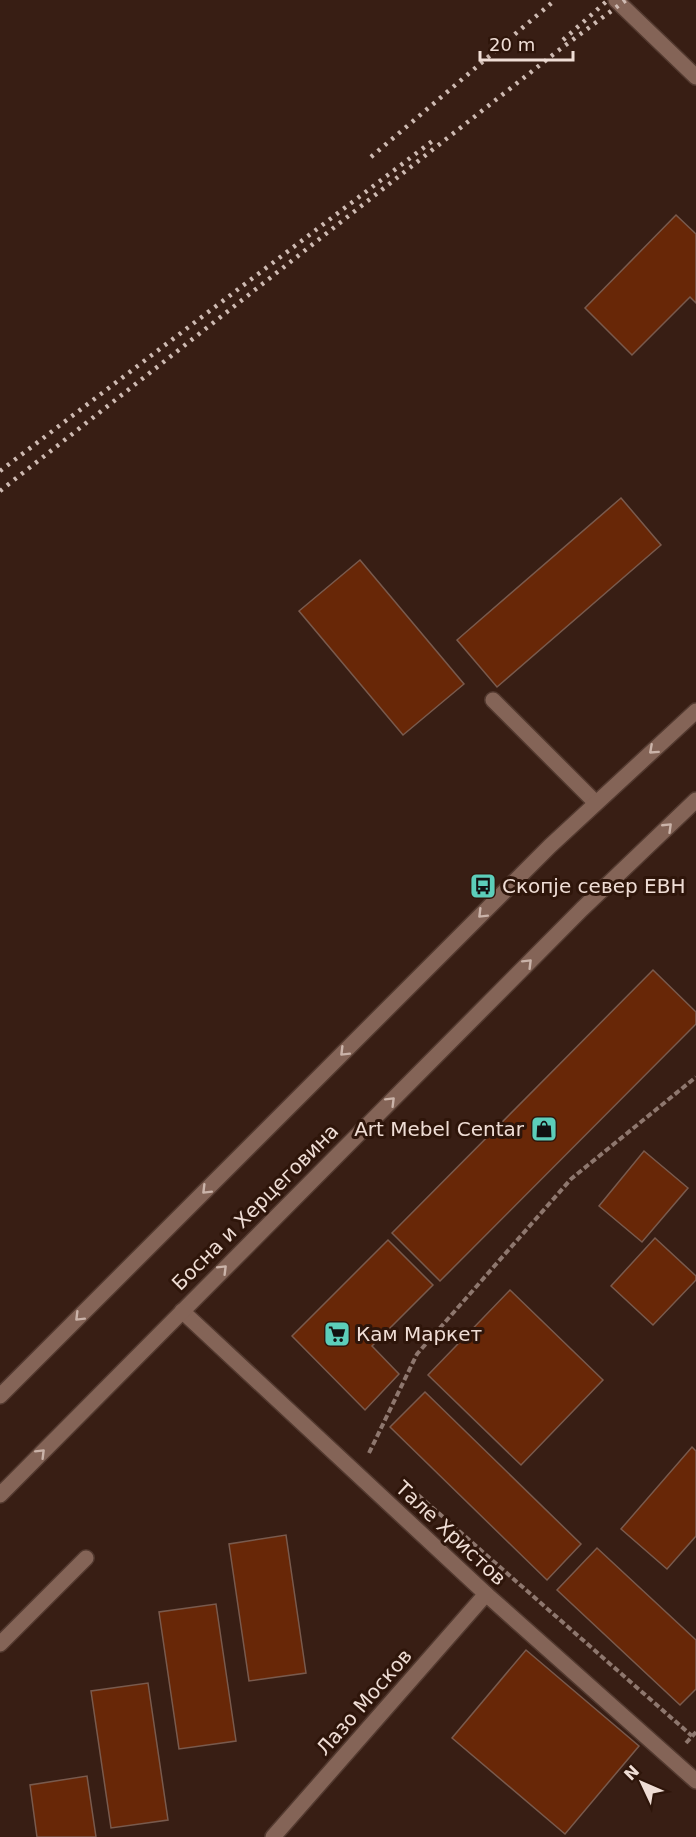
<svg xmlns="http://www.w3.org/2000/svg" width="696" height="1837" viewBox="0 0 696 1837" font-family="'DejaVu Sans',sans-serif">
	<rect width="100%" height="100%" fill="#381e14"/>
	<g fill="#682707" stroke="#795a4d" stroke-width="1.5">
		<polygon points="676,215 696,234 696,303 690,297 632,355 585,308"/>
		<polygon points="621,498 661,545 497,687 457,640"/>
		<polygon points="360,560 464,684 403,735 299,611"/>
		<polygon points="653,970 696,1012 696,1024 440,1281 392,1233"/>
		<polygon points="644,1151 688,1188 642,1242 599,1206"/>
		<polygon points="655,1238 696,1276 696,1280 653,1325 611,1286"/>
		<polygon points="388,1240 433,1285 372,1346 399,1374 365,1410 292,1336"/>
		<polygon points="510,1290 603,1380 521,1465 428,1375"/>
		<polygon points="425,1392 581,1544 547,1580 390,1427"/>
		<polygon points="692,1447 696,1451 696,1536 667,1569 621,1529"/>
		<polygon points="286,1535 306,1673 249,1681 229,1544"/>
		<polygon points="597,1548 696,1640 696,1689 680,1705 557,1590"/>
		<polygon points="216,1604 236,1741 179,1749 159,1612"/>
		<polygon points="526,1650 639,1746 565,1834 452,1738"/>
		<polygon points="148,1683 168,1820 111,1828 91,1691"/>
		<polygon points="87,1776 96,1837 37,1837 30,1785"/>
	</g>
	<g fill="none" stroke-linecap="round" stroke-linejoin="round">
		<defs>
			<g id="minor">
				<polyline points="616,0 696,77"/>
				<polyline points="493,700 595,802"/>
				<polyline points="182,1311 486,1594 696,1781"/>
				<polyline points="0,1396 550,846 696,711"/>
				<polyline points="0,1495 582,909 696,800"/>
				<polyline points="0,1644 86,1558"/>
				<polyline points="273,1837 486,1594"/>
			</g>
		</defs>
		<use href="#minor" stroke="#52392f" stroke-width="18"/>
		<g stroke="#8e776e" stroke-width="4" stroke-dasharray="6 3" stroke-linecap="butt">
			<polyline points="369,1453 417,1354 571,1179 696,1077"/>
			<polyline points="418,1495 692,1736"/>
			<polyline points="686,1743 696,1732"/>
		</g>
		<use href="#minor" stroke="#846457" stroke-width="15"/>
		<g stroke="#cebab2" stroke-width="4.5" stroke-dasharray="3 6" stroke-linecap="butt">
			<polyline points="563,40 608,0"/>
			<polyline points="371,157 555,0"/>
			<polyline points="0,471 435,139"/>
			<polyline points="0,491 559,50 626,0"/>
		</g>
	</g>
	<defs><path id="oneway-chevron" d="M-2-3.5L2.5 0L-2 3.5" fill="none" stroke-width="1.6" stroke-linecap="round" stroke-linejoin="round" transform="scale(1.5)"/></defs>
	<g stroke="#cab3a9">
		<use href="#oneway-chevron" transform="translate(653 750) rotate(138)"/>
		<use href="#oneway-chevron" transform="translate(668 827) rotate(-44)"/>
		<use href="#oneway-chevron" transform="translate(482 914) rotate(135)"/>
		<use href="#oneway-chevron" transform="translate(528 963) rotate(-45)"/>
		<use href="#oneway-chevron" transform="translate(344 1052) rotate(135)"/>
		<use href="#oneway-chevron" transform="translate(391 1101) rotate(-45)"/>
		<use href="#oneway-chevron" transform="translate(206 1190) rotate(135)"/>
		<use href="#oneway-chevron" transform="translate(223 1269) rotate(-45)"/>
		<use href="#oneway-chevron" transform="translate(79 1317) rotate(135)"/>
		<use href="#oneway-chevron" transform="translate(41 1453) rotate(-45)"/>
	</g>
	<defs>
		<symbol id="bus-square" viewBox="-11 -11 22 22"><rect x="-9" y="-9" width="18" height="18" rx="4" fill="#5cceba" stroke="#2e150a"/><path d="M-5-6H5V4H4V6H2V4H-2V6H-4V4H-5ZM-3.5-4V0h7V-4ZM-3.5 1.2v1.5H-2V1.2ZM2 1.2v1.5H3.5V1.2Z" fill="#111"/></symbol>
		<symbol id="shop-square" viewBox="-11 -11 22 22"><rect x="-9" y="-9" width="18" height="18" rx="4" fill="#5cceba" stroke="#2e150a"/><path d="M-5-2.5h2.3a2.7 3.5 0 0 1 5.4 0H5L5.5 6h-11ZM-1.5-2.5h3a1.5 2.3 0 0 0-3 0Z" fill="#111"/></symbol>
		<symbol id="supermarket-square" viewBox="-11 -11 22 22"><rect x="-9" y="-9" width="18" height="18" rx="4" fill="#5cceba" stroke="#2e150a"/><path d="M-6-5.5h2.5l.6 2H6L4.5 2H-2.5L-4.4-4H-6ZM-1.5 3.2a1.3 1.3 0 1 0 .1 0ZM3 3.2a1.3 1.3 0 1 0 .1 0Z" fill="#111"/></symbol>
	</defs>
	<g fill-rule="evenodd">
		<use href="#bus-square" x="468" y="871" width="30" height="30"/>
		<use href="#shop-square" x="529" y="1114" width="30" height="30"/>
		<use href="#supermarket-square" x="322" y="1319" width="30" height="30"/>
	</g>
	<g text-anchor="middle" stroke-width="6" stroke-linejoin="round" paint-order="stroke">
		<g font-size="20" fill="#efddd5" stroke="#2e150a" text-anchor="start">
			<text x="502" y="893">Скопје север ЕВН</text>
			<text x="524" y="1136" text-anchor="end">Art Mebel Centar</text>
			<text x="356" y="1341">Кам Маркет</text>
		</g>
		<g font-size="20" fill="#efddd5" stroke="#2e150a">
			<text transform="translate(255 1207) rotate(-45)" y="7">Босна и Херцеговина</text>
			<text transform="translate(451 1533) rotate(43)" y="7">Тале Христов</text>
			<text transform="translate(364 1702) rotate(-49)" y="7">Лазо Москов</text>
		</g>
	</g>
	<g transform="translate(642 1783) rotate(314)" stroke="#2e150a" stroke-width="4.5" paint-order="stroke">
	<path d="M0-4.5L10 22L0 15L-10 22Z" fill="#efddd5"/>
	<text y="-9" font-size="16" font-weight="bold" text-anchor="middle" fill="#efddd5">N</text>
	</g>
	<path d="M480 51v9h93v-9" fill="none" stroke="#efddd5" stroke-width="3"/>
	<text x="489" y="51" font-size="18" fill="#efddd5" stroke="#2e150a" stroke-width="4.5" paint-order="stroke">20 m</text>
</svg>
